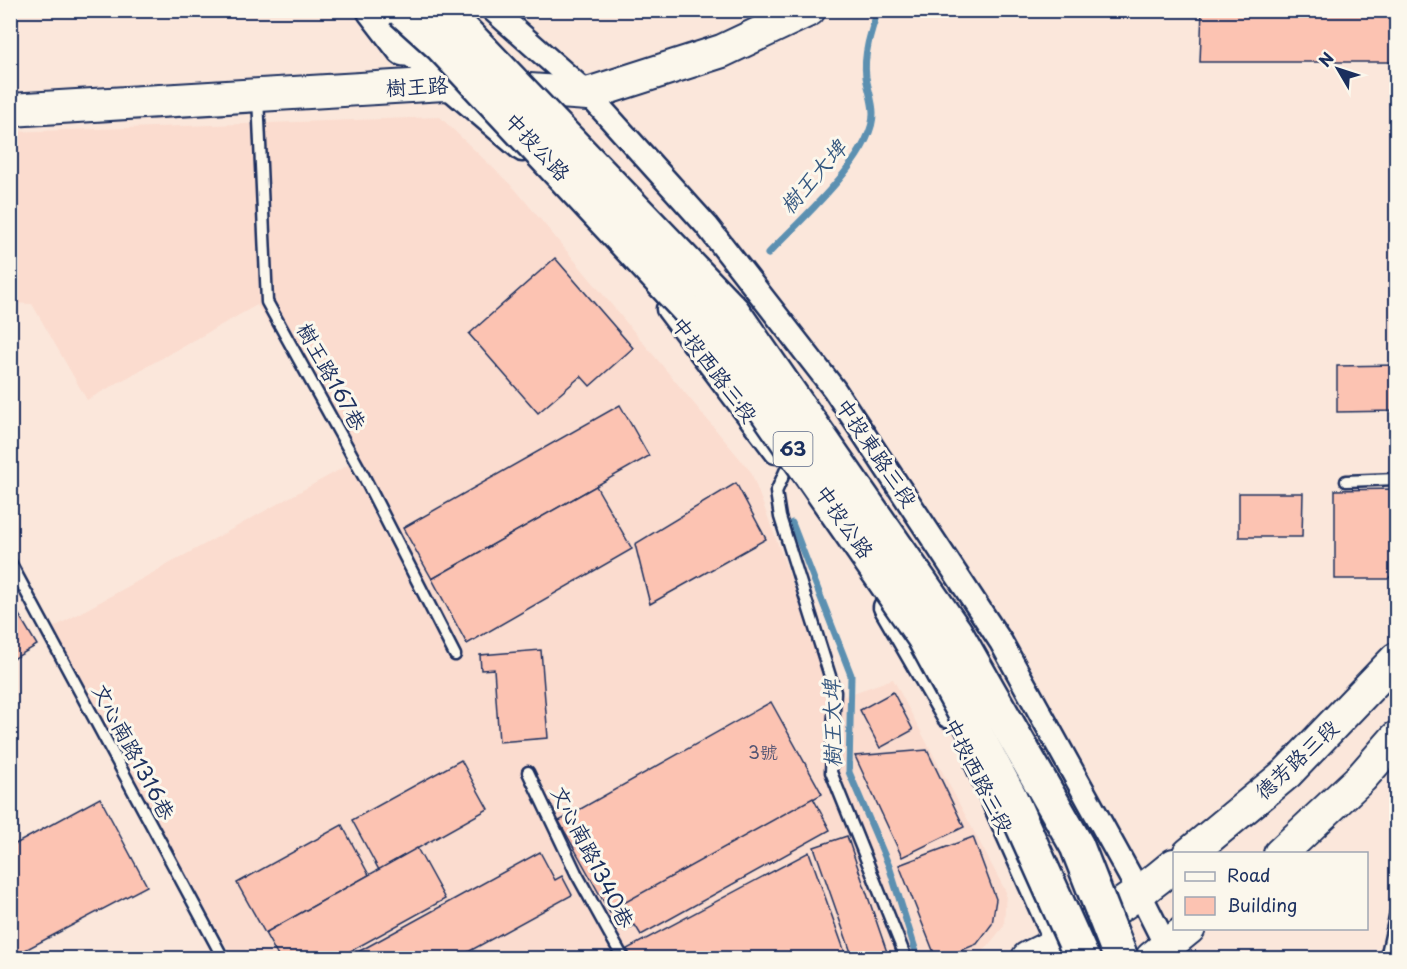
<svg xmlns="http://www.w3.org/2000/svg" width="1407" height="969" viewBox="0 0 1407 969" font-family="'Playpen Sans','LXGW WenKai TC',sans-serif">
	<rect width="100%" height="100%" fill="#fbe7db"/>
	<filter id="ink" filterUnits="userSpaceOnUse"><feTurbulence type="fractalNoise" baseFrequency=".0167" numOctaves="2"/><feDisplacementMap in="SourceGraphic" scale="12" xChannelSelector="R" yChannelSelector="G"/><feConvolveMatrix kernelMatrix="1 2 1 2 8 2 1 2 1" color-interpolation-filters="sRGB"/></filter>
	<g filter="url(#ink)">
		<polygon fill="#fbdccf" points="440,117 515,189 751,472 836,699 893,679 1006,892 1004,926 982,953 973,958 233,958 49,630 359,459 257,305 87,400 32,304 11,303 10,132"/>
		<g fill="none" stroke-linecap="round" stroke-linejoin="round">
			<g stroke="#5c90b1" stroke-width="7">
				<path d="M768,254C797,223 874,156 873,113C873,102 868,89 866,77C863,55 871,31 878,10"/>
				<polyline points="792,523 851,675 849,772 889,866 918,958"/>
			</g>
		</g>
		<g fill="#fcc3b2" stroke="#1b2f5e" stroke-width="1.5">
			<polygon points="1202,10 1396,10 1396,62 1200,62"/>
			<polygon points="555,258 633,348 590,386 581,376 538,413 469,334"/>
			<polygon points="1396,365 1396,411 1337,412 1337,366"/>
			<polygon points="620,405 649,456 432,579 403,528"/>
			<polygon points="736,483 766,539 650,604 635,544"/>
			<polygon points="596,486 632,549 467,644 432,579"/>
			<polygon points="1396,489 1396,570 1388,579 1335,579 1335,490"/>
			<polygon points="1239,493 1303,493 1302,537 1239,537"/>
			<polygon points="19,615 37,645 10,661 10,620"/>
			<polygon points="541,650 548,738 499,742 494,669 481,670 480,655"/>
			<polygon points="893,692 913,730 880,748 860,710"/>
			<polygon points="771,702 822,794 610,913 559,821"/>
			<polygon points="927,750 964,827 902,857 855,756"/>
			<polygon points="461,760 488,809 379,870 352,820"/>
			<polygon points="100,798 147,886 10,958 10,847"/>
			<polygon points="813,798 830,830 641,935 635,925 625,931 613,909"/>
			<polygon points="342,825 369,875 265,933 237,883"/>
			<polygon points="847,836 889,958 853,958 814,847"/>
			<polygon points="973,837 996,899 992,924 977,944 943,958 936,958 899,865"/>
			<polygon points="417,848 445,899 338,958 279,958 265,933"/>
			<polygon points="540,852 555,880 562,876 572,895 457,958 347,958"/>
			<polygon points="809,852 847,958 632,958 627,949"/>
		</g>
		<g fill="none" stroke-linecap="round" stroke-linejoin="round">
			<defs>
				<g id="lane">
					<polyline points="258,97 267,302 364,477 455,655"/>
					<polyline points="787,467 776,492 780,517 835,692 831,772 906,958"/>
					<polyline points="1346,481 1396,479"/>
					<polyline points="10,562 223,958"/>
					<polyline points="528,772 576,873 623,958"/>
					<polyline points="1386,958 1396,912"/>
				</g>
				<g id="street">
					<polyline points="493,10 588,94 707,226 834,389 1001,642 1140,894 1172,958"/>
					<polyline points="394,41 522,150"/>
					<polyline points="668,309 776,452"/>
					<polyline points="885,607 948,716"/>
					<polyline points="977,765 1063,958"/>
				</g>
				<g id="secondary">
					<polyline points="10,110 444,84 588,94 722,51 809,10"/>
					<polyline points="1189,854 1287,773 1396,659"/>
					<polyline points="1280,854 1362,777 1396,738"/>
					<path d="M1028,958C1080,933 1129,903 1174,865"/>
					<polyline points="1152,958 1189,928"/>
				</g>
				<polyline id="primary" points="374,10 404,49"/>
			</defs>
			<use href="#lane" stroke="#1b2f5e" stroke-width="15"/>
			<use href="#street" stroke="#1b2f5e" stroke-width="27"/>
			<use href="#secondary" stroke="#1b2f5e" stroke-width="36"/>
			<use href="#primary" stroke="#1b2f5e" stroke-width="38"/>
			<use href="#lane" stroke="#fbf7ec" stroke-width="10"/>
			<use href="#street" stroke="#fbf7ec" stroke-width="22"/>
			<use href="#secondary" stroke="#fbf7ec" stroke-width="32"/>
			<use href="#primary" stroke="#fbf7ec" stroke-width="33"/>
			<defs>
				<g id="primary-bridge">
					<polyline points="402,10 441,45 718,341 923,636 1009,795 1082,958"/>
					<polyline points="443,10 733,312 955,632 1077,846 1121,958"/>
				</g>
			</defs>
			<use href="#primary-bridge" stroke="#1b2f5e" stroke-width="38" stroke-linecap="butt"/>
			<use href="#primary-bridge" stroke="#fbf7ec" stroke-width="33"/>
		</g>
	</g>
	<g text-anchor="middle" stroke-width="6" stroke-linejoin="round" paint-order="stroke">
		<g font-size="18" fill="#535473">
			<text x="763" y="759">3號</text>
		</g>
		<rect fill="#fbf7ec" stroke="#5e6b89" stroke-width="1.5" x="773.5" y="432" width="39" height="34" rx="4.5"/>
		<g font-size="20" font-weight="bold" fill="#1b2f5e">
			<text x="793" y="456">63</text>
		</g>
		<g font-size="21" fill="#1b2f5e" stroke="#fbf7ec">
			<text transform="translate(417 87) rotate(-3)" y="7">樹王路</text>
			<text transform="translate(537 147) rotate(47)" y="7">中投公路</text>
			<text transform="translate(714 370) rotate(53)" y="7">中投西路三段</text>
			<text transform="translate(331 377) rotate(61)" y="7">樹王路167巷</text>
			<text transform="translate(876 453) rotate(56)" y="7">中投東路三段</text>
			<text transform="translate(844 522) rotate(55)" y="7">中投公路</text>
			<text transform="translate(133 752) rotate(62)" y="7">文心南路1316巷</text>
			<text transform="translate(1297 760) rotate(-43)" y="7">德芳路三段</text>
			<text transform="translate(978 776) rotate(63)" y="7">中投西路三段</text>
			<text transform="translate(592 857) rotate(63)" y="7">文心南路1340巷</text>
		</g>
		<g font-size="22" font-style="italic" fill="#365880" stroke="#fbf7ec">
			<text transform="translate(813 177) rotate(-49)" y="8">樹王大埤</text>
			<text transform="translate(832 724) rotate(-91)" y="8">樹王大埤</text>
		</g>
	</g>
	<rect width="1407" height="969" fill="none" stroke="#fbf7ec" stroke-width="36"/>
	<rect x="18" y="18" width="1371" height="933" fill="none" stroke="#1b2f5e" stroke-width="2" filter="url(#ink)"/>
	<rect x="1173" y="852" width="195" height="78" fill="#fbf7ec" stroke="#a1a7b3" stroke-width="1.5"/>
	<rect x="1185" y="872" width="30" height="9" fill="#fbf7ec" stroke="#a1a7b3" stroke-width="1.5"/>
	<text x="1227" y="882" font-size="18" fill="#1b2f5e">Road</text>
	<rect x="1185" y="897" width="30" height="18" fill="#fcc3b2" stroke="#a1a7b3" stroke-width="1.5"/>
	<text x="1227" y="912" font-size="18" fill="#1b2f5e">Building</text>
	<g transform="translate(1338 69) rotate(309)" stroke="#fbf7ec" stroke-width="4.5" paint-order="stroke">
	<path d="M0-4.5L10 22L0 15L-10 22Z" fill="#1b2f5e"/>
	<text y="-9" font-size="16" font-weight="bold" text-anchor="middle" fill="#1b2f5e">N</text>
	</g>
</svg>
